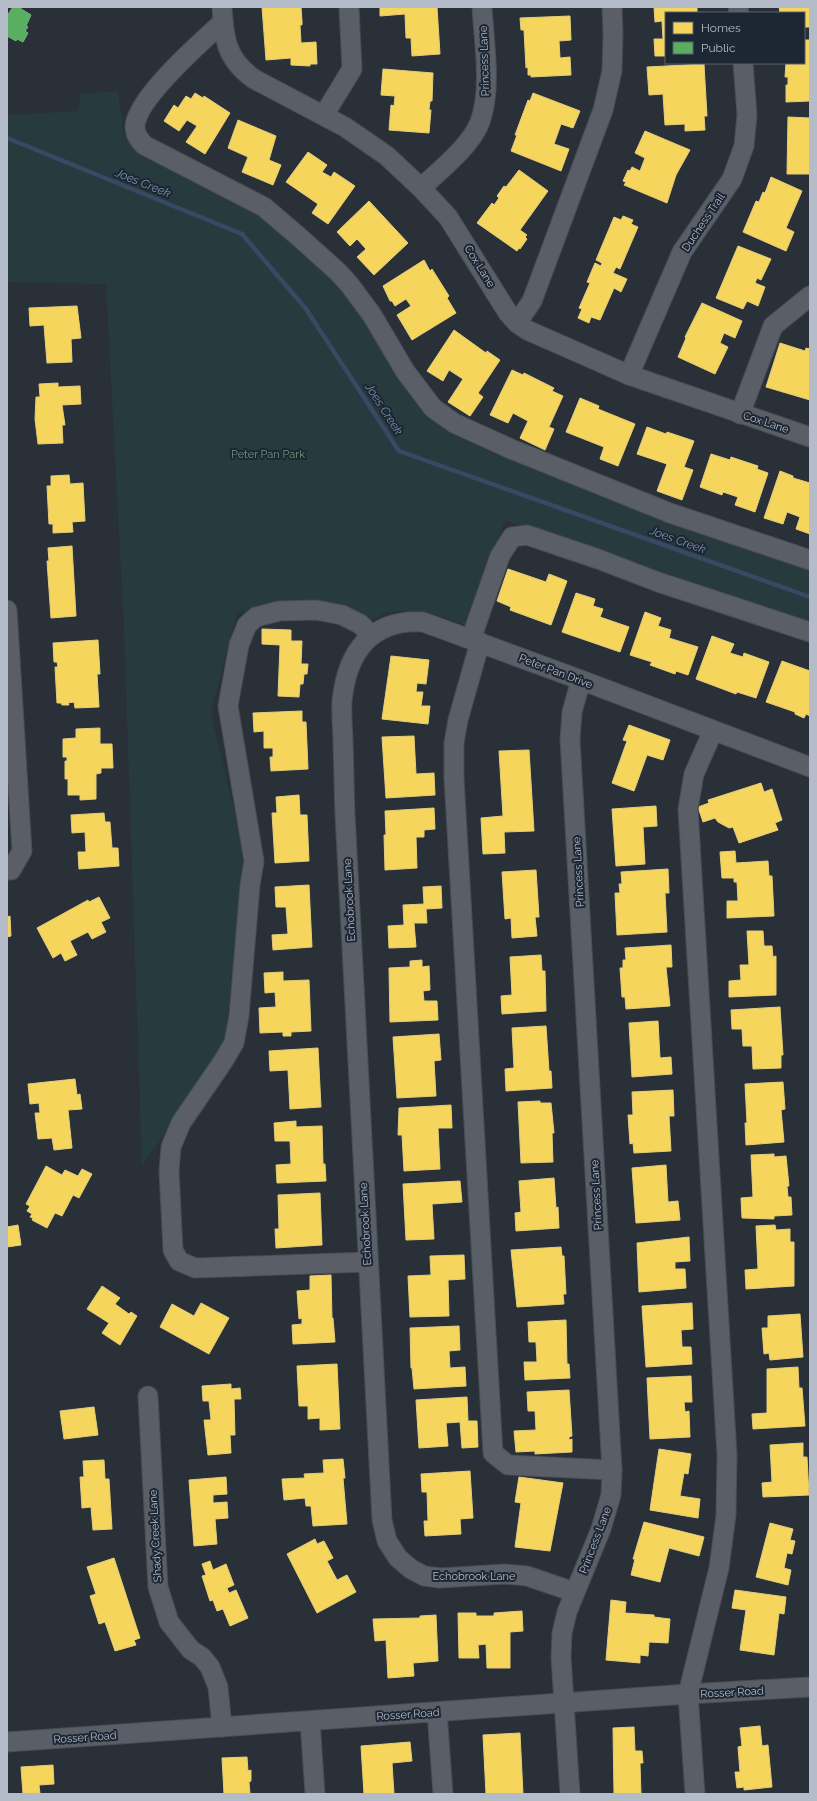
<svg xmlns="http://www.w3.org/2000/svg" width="817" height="1801" viewBox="0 0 817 1801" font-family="Raleway,sans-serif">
	<rect width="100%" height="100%" fill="#2a3038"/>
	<polygon fill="#273a3e" points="118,91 124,136 253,209 302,248 356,303 412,396 446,430 810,567 810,636 505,520 468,626 427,612 399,611 383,614 366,623 264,607 237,613 211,713 243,848 225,1049 142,1166 124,628 106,284 7,282 7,115 78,111 81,94"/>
	<g fill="#f6d55c" stroke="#e2ce7d">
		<polygon points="262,7 301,7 302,21 302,25 300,25 301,43 316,42 317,64 310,64 310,66 291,65 291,58 266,60"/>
		<polygon points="380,7 437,7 440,54 412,56 411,38 406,38 405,14 380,16"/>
		<polygon points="654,7 697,7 697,13 666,13 666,56 655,56 654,39 663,39 662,21 655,22"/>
		<polygon points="779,7 810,7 810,27 804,27 804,13 780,13"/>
		<polygon points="570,16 571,40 559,41 560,58 570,57 571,75 531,77 531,75 528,75 528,67 526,68 524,30 521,30 520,18"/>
		<polygon points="804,40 810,40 810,101 786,102 786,85 788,85 788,77 785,77 786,63 804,63"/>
		<polygon points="704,64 707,116 704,116 705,130 685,131 685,124 665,125 663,94 649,95 647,67"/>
		<polygon points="383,69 433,73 432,101 430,101 429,110 431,110 429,133 389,130 391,105 394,106 395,96 381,95"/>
		<polygon points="195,93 203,98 204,96 230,113 205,154 186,142 197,126 187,120 179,131 164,121 174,105 178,108 186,96 191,99"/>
		<polygon points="533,93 580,111 573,128 561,124 554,144 569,149 561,171 511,151 517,135 515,135 528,100 530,101"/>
		<polygon points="788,117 810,118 810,174 787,174"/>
		<polygon points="238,120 276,136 269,160 281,165 273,185 242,172 248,157 228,148"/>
		<polygon points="645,131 690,150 676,175 667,203 624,185 626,182 623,181 628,170 630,171 632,167 640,171 645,158 635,153"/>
		<polygon points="308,152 327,165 322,172 331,177 334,172 355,186 328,224 312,213 318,204 286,182"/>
		<polygon points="519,170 548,191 520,230 527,235 525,237 527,239 520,249 519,248 517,251 477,223 492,203 494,205 499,198 497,196 504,186 506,187"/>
		<polygon points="771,177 802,191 786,228 794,232 786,251 743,232 756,201 759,202 763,192 765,193"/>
		<polygon points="369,201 408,243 374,275 357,257 366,249 357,239 350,246 337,232"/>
		<polygon points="623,216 633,220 631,224 638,227 620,269 616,267 613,273 627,279 621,292 614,288 600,320 591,317 589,323 578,318 582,309 579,308 590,283 587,282 595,263 601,266 602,263 596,260 614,217 621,220"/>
		<polygon points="738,246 771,259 761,280 757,278 755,283 765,287 758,306 747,301 743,309 716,298"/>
		<polygon points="424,260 430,271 432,269 449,296 447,298 456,313 412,340 397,315 411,306 406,299 395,306 392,301 390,301 383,286"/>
		<polygon points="702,303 742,321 735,338 724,333 720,343 728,347 715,374 678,357 686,338 685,337"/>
		<polygon points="77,306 81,338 71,339 72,362 47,363 44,325 30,326 29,308"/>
		<polygon points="454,330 486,353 487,351 500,360 478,393 483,397 470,416 448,402 463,379 449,370 443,381 427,371"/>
		<polygon points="780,343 805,351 806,348 810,349 810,400 766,387"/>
		<polygon points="512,370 523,375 524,373 554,388 552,391 563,396 549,427 554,429 545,450 520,438 528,421 513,413 508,423 490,415"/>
		<polygon points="58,383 58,387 80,386 81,404 62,405 65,425 62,425 63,443 38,444 35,419 36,397 40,397 39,384"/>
		<polygon points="580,398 599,406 598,409 635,424 618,466 600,459 604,447 566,432"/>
		<polygon points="647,427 666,434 667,432 694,441 684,467 693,470 682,500 657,491 667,464 637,454"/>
		<polygon points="711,454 730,460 731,457 758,466 757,469 768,473 755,512 735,505 738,497 723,492 722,495 700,487"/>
		<polygon points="780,471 793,476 793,478 810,483 810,534 796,529 800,517 787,512 783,524 764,518"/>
		<polygon points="69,475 70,484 83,483 85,521 72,522 73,532 53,533 53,524 49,524 47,486 51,486 51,476"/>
		<polygon points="72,546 76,616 51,618 47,561 49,561 48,548"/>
		<polygon points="508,569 546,582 549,574 567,581 551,625 510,610 511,607 497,601"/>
		<polygon points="576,593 595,599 593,606 603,609 600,617 629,627 620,652 562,632"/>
		<polygon points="645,612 661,618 658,626 671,630 669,638 698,647 688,675 676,671 675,674 650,665 652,662 630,655"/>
		<polygon points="262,629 291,630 291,641 302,641 301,664 308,664 307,674 304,674 303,684 300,684 299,697 278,696 280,645 262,644"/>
		<polygon points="712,636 734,644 730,653 743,657 744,653 769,662 756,698 737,692 736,694 696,679"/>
		<polygon points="98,640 100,674 97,674 99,707 75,708 74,702 68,703 69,705 62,705 61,703 57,703 55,667 58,667 57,662 54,662 53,643"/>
		<polygon points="391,656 429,660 426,684 417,683 416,692 423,692 421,706 430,706 428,724 382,719"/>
		<polygon points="782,661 810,671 810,716 806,714 804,718 795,714 795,712 766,702"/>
		<polygon points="302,711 302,722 306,722 308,769 271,771 270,757 273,757 273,748 264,748 264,731 254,732 253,713"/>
		<polygon points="629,725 670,740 663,760 647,755 634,791 612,783 627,741 623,740"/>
		<polygon points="100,728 100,744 112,744 113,768 101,768 101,773 96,774 96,799 80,800 80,795 68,795 68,779 65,779 65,761 67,761 67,757 63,757 63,739 76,738 76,729"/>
		<polygon points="414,736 416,774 434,773 435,795 386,798 382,737"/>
		<polygon points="529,750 534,831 504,832 505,853 483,854 481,818 503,816 499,751"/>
		<polygon points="761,783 764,792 772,789 782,820 775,823 778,830 739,843 733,827 729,828 718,822 715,818 703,822 698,807 709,803 708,800"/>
		<polygon points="299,795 300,815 307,815 309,861 275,863 272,813 277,813 276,797"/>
		<polygon points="656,806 657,826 643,827 645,864 616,866 612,809"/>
		<polygon points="434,808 435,829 424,830 424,837 416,837 417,868 385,870 384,835 386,835 385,811"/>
		<polygon points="104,813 105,822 110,822 112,848 118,848 119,866 79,869 78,852 86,852 85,832 72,833 71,815"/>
		<polygon points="735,851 736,863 768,861 769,876 772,876 774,916 727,918 727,901 738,901 737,882 734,882 734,878 722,878 720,852"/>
		<polygon points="668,869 669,893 665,893 667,932 617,935 615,893 620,893 619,884 622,884 621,872"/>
		<polygon points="536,870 539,917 535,917 537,936 512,938 511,918 505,919 502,872"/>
		<polygon points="309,885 312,947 273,950 272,935 288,934 286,907 276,907 275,887"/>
		<polygon points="441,886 442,908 426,909 427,923 414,923 416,947 389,948 388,926 404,925 403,905 424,904 423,887"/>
		<polygon points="99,897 110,918 101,922 106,932 92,939 88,932 70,941 77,955 65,961 61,953 53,958 37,928 88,900 89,902"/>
		<polygon points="10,916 11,936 7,937 7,917"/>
		<polygon points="747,931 763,931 764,946 772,946 773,957 776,956 776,995 729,997 729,981 741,980 740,965 749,965"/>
		<polygon points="671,945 672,967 666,967 670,1006 626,1009 625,997 622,997 620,968 623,968 623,960 626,960 625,948"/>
		<polygon points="541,955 542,971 545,971 546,1011 502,1014 501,996 512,995 510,957"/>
		<polygon points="422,960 422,967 429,966 430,990 423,991 424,1001 437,1001 438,1020 390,1022 389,968 410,967 410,961"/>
		<polygon points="283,972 283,981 309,980 311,1031 291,1032 291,1036 283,1036 283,1032 260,1033 259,1008 276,1007 275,992 265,993 264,973"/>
		<polygon points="780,1007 783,1055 781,1055 781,1068 753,1069 752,1046 743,1046 742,1029 732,1029 731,1010"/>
		<polygon points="658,1021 660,1058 671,1057 672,1074 632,1077 629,1023"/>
		<polygon points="546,1026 549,1071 551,1071 552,1088 506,1091 505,1069 514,1068 512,1028"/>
		<polygon points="439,1034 441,1060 434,1061 436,1096 397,1098 393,1037"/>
		<polygon points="318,1048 321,1107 290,1109 288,1070 270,1071 269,1051"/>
		<polygon points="75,1079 77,1095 80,1094 82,1109 68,1110 72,1148 54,1150 52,1138 38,1139 35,1113 40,1113 39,1103 30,1104 28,1084"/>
		<polygon points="783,1082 785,1109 781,1110 784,1142 746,1145 745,1123 747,1123 745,1084"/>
		<polygon points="673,1090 674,1116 669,1116 671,1151 634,1153 633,1143 630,1144 628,1115 633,1115 632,1092"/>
		<polygon points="540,1101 540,1103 551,1103 554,1133 552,1133 553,1162 521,1163 518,1102"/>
		<polygon points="451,1105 452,1128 438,1128 440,1169 404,1171 402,1135 398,1135 399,1108"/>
		<polygon points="296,1121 296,1127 322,1126 323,1164 325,1164 326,1181 277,1183 276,1165 291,1164 290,1141 275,1141 274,1123"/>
		<polygon points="774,1154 774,1157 786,1156 789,1186 787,1186 788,1197 791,1197 792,1215 774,1216 774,1219 742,1218 741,1198 753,1197 751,1155"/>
		<polygon points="666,1165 668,1202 678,1201 680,1220 636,1223 632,1168"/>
		<polygon points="46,1166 62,1175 65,1170 78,1176 82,1169 92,1174 79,1198 73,1195 62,1216 55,1213 47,1228 32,1220 33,1218 30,1217 32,1214 27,1211 30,1206 26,1204"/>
		<polygon points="554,1178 556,1208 558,1207 559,1228 516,1231 515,1213 521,1212 519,1181"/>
		<polygon points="460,1181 462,1202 432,1204 434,1239 406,1240 403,1184"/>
		<polygon points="320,1193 322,1245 276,1248 275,1229 279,1229 278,1195"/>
		<polygon points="18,1225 21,1245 7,1247 7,1227"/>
		<polygon points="775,1225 776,1230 790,1229 790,1242 794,1242 794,1286 746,1289 745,1270 758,1269 756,1226"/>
		<polygon points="689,1237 690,1261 675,1262 675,1269 685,1269 686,1288 639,1292 637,1243"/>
		<polygon points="561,1247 562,1256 564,1256 566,1294 563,1294 564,1304 517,1307 511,1250"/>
		<polygon points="464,1255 465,1279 448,1280 449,1316 410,1317 408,1276 431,1275 430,1256"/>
		<polygon points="331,1275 332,1318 333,1318 335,1342 293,1344 292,1325 302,1324 302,1318 299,1319 297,1291 310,1290 310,1276"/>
		<polygon points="102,1286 120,1298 115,1304 129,1314 131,1312 137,1316 120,1345 102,1333 109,1323 87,1309"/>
		<polygon points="201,1303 229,1318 209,1354 160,1327 172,1304 194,1316"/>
		<polygon points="692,1303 693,1329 681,1330 682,1347 691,1347 692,1364 646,1367 642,1306"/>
		<polygon points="800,1314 803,1357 770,1360 769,1353 764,1354 762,1328 768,1328 768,1316"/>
		<polygon points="566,1320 567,1364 569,1364 570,1378 525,1380 524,1362 537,1362 536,1342 529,1342 528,1322"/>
		<polygon points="459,1326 460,1350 449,1351 450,1368 465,1367 466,1386 414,1389 412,1368 411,1368 410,1328"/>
		<polygon points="337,1364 340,1429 320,1430 320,1418 308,1419 308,1406 299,1406 297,1366"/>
		<polygon points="798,1367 799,1388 802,1388 805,1426 753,1429 752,1414 767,1413 767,1369"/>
		<polygon points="691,1376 692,1402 684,1402 685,1412 689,1411 690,1437 650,1439 647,1378"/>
		<polygon points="231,1384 231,1389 240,1388 241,1399 234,1399 235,1435 230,1435 231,1453 208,1455 204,1420 211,1420 209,1401 203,1401 202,1386"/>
		<polygon points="569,1390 572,1436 569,1437 569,1440 572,1439 572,1452 535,1454 535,1451 516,1452 514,1431 536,1430 535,1411 528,1411 527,1392"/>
		<polygon points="467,1397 468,1421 477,1421 478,1447 462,1448 460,1422 446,1423 448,1446 419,1448 416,1400"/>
		<polygon points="94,1407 98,1435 64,1439 60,1411"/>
		<polygon points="803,1443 803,1457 807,1457 809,1495 763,1497 762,1483 772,1482 770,1445"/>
		<polygon points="659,1449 691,1454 688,1474 684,1473 680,1496 700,1499 698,1518 650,1510"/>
		<polygon points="343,1459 345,1478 343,1478 347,1524 313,1526 311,1506 306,1506 305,1498 284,1500 282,1479 305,1478 304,1474 324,1473 323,1460"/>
		<polygon points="104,1460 105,1479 109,1479 112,1529 93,1530 91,1507 82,1508 80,1477 84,1477 83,1461"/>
		<polygon points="470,1471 473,1518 460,1519 461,1534 425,1536 424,1521 428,1521 427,1492 422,1492 421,1474"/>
		<polygon points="226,1477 227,1494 213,1495 213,1503 227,1502 228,1518 215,1519 217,1544 194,1546 189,1480"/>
		<polygon points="519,1477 563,1483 550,1551 515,1547 521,1503 515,1502"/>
		<polygon points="644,1522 704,1537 699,1556 669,1548 660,1582 631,1575 635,1559 633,1559"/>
		<polygon points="770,1523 793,1529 790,1540 795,1541 792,1554 787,1553 784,1568 791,1570 788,1585 756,1577"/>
		<polygon points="315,1539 317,1544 324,1541 333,1558 327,1561 337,1580 347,1575 356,1592 317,1613 287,1554"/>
		<polygon points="114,1558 140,1638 134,1640 136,1645 115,1651 105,1622 99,1624 90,1596 96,1594 87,1567"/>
		<polygon points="210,1561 213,1570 226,1564 234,1585 227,1588 229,1593 236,1590 248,1618 230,1626 223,1609 217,1611 213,1600 210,1601 202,1576 206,1575 202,1564"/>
		<polygon points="735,1590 786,1597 784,1614 779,1613 774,1655 740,1650 746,1610 732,1608"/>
		<polygon points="611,1600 626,1602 625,1613 654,1615 654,1617 670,1619 668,1643 649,1642 648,1656 640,1655 640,1663 606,1660"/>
		<polygon points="522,1611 523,1631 510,1632 510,1668 487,1668 486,1644 478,1645 479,1658 459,1658 458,1613 476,1613 476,1616 494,1616 494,1613"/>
		<polygon points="436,1615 438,1661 413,1663 414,1676 388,1678 386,1640 375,1641 373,1619 420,1618 420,1616"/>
		<polygon points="760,1726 762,1746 768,1745 772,1787 744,1790 744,1787 737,1788 735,1772 740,1772 738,1747 742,1746 740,1728"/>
		<polygon points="634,1727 635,1751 642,1751 643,1763 640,1763 641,1794 614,1794 613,1728"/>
		<polygon points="520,1733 523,1794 486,1794 483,1735"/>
		<polygon points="410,1742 412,1761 392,1763 394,1794 364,1794 361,1746"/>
		<polygon points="247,1757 248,1771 251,1770 251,1781 249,1782 250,1794 224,1794 222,1758"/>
		<polygon points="53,1765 54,1784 39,1785 40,1794 23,1794 21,1767"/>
	</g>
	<polygon fill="#5aae61" stroke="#75b280" points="13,7 18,7 31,15 26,26 28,27 25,31 28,33 23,42 17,39 16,41 7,36 7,16"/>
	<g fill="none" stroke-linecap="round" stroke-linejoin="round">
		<polyline stroke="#384963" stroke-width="4.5" points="7,138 242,234 306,309 399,451 810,597"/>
		<defs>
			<g id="minor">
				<path d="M222,7C224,39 226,59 254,79L345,127L387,156L421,188L448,217L508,313L517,323L527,330L629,375L810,437"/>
				<polyline points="738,7 739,13"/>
				<path d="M223,22C202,41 137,98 135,126C135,135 139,139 144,145L264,207L298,236L338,272L349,284L372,315L405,371L433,408L454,423L511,449L670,513L810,560"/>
				<polyline points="324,115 352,69 349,7"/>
				<path d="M421,188C440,170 470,147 480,122C492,88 484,43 482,7"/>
				<polyline points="517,323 532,301 603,110 612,71 613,34 612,7"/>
				<polyline points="629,375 682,252 732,179 744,146 747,115 743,63"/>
				<polyline points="740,414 773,326 810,296"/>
				<polyline points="7,610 22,851 11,870 7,870"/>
				<polyline points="471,639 500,556 512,537 527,535 598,559 658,582 810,632"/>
				<polyline points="480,642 458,720 454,743 454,778 493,1453 508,1465 612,1470"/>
				<polyline points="367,1262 195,1268 179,1261 173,1250 169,1171 171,1147 181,1123 224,1060 234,1043 239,1016 250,885 254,861 228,706 239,645 247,625 256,617 279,611 316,610 342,615 360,624 371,635"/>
				<polyline points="148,1396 158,1587 169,1622 191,1650 202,1657 210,1667 218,1687 222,1727"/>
				<path d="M574,1592L527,1576L505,1574L440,1578L424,1576L411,1569L398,1558L387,1541L382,1520L345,814C344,791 344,767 343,744C343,730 341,715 342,701C347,652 371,619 423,622L581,680L810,767"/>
				<polyline points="437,1712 443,1794"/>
				<polyline points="310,1721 315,1794"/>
				<polyline points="7,1742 688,1694 810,1687"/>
				<polyline points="570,1794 561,1657 562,1633 567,1612 601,1529 611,1495 612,1470 570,739 572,712 581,680"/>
				<polyline points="695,1794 688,1694 719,1568 726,1515 727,1455 688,809 694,774 713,731"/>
			</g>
		</defs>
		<use href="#minor" stroke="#484c53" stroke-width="21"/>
		<use href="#minor" stroke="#5a5e66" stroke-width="19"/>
	</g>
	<g text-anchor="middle" stroke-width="4" stroke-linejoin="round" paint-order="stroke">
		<g font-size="11" fill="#b4bcc9" stroke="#1d2633">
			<text transform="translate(484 61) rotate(-92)" y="4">Princess Lane</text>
			<text transform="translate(703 222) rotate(-56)" y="4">Duchess Trail</text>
			<text transform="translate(480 266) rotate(58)" y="4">Cox Lane</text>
			<text transform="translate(766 422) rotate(18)" y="4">Cox Lane</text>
			<text transform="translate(556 671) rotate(21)" y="4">Peter Pan Drive</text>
			<text transform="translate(578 872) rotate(-93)" y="4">Princess Lane</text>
			<text transform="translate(349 900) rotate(-93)" y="4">Echobrook Lane</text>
			<text transform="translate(596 1195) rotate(-93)" y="4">Princess Lane</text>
			<text transform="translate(365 1224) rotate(-93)" y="4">Echobrook Lane</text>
			<text transform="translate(155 1536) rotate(-93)" y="4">Shady Creek Lane</text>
			<text transform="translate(595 1540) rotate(-69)" y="4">Princess Lane</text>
			<text x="474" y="1580">Echobrook Lane</text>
			<text transform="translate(732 1692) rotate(-3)" y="4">Rosser Road</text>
			<text transform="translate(408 1714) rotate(-4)" y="4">Rosser Road</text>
			<text transform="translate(85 1737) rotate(-4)" y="4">Rosser Road</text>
		</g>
		<g font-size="11" fill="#6b9a76" stroke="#1d2633">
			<text x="268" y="458">Peter Pan Park</text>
		</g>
		<g font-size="12" font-style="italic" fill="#7c92b1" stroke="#1d2633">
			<text transform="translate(143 183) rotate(22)" y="4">Joes Creek</text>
			<text transform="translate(384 409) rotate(57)" y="4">Joes Creek</text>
			<text transform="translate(678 540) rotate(20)" y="4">Joes Creek</text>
		</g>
	</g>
	<rect width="817" height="1801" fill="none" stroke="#b4bcc9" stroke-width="16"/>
	<rect x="665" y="12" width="140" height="52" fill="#1d2633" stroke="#59626f"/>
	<rect x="673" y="22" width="20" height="12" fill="#f6d55c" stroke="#59626f"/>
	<text x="701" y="32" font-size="12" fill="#b4bcc9">Homes</text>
	<rect x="673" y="42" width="20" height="12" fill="#5aae61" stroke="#59626f"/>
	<text x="701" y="52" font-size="12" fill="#b4bcc9">Public</text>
</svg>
